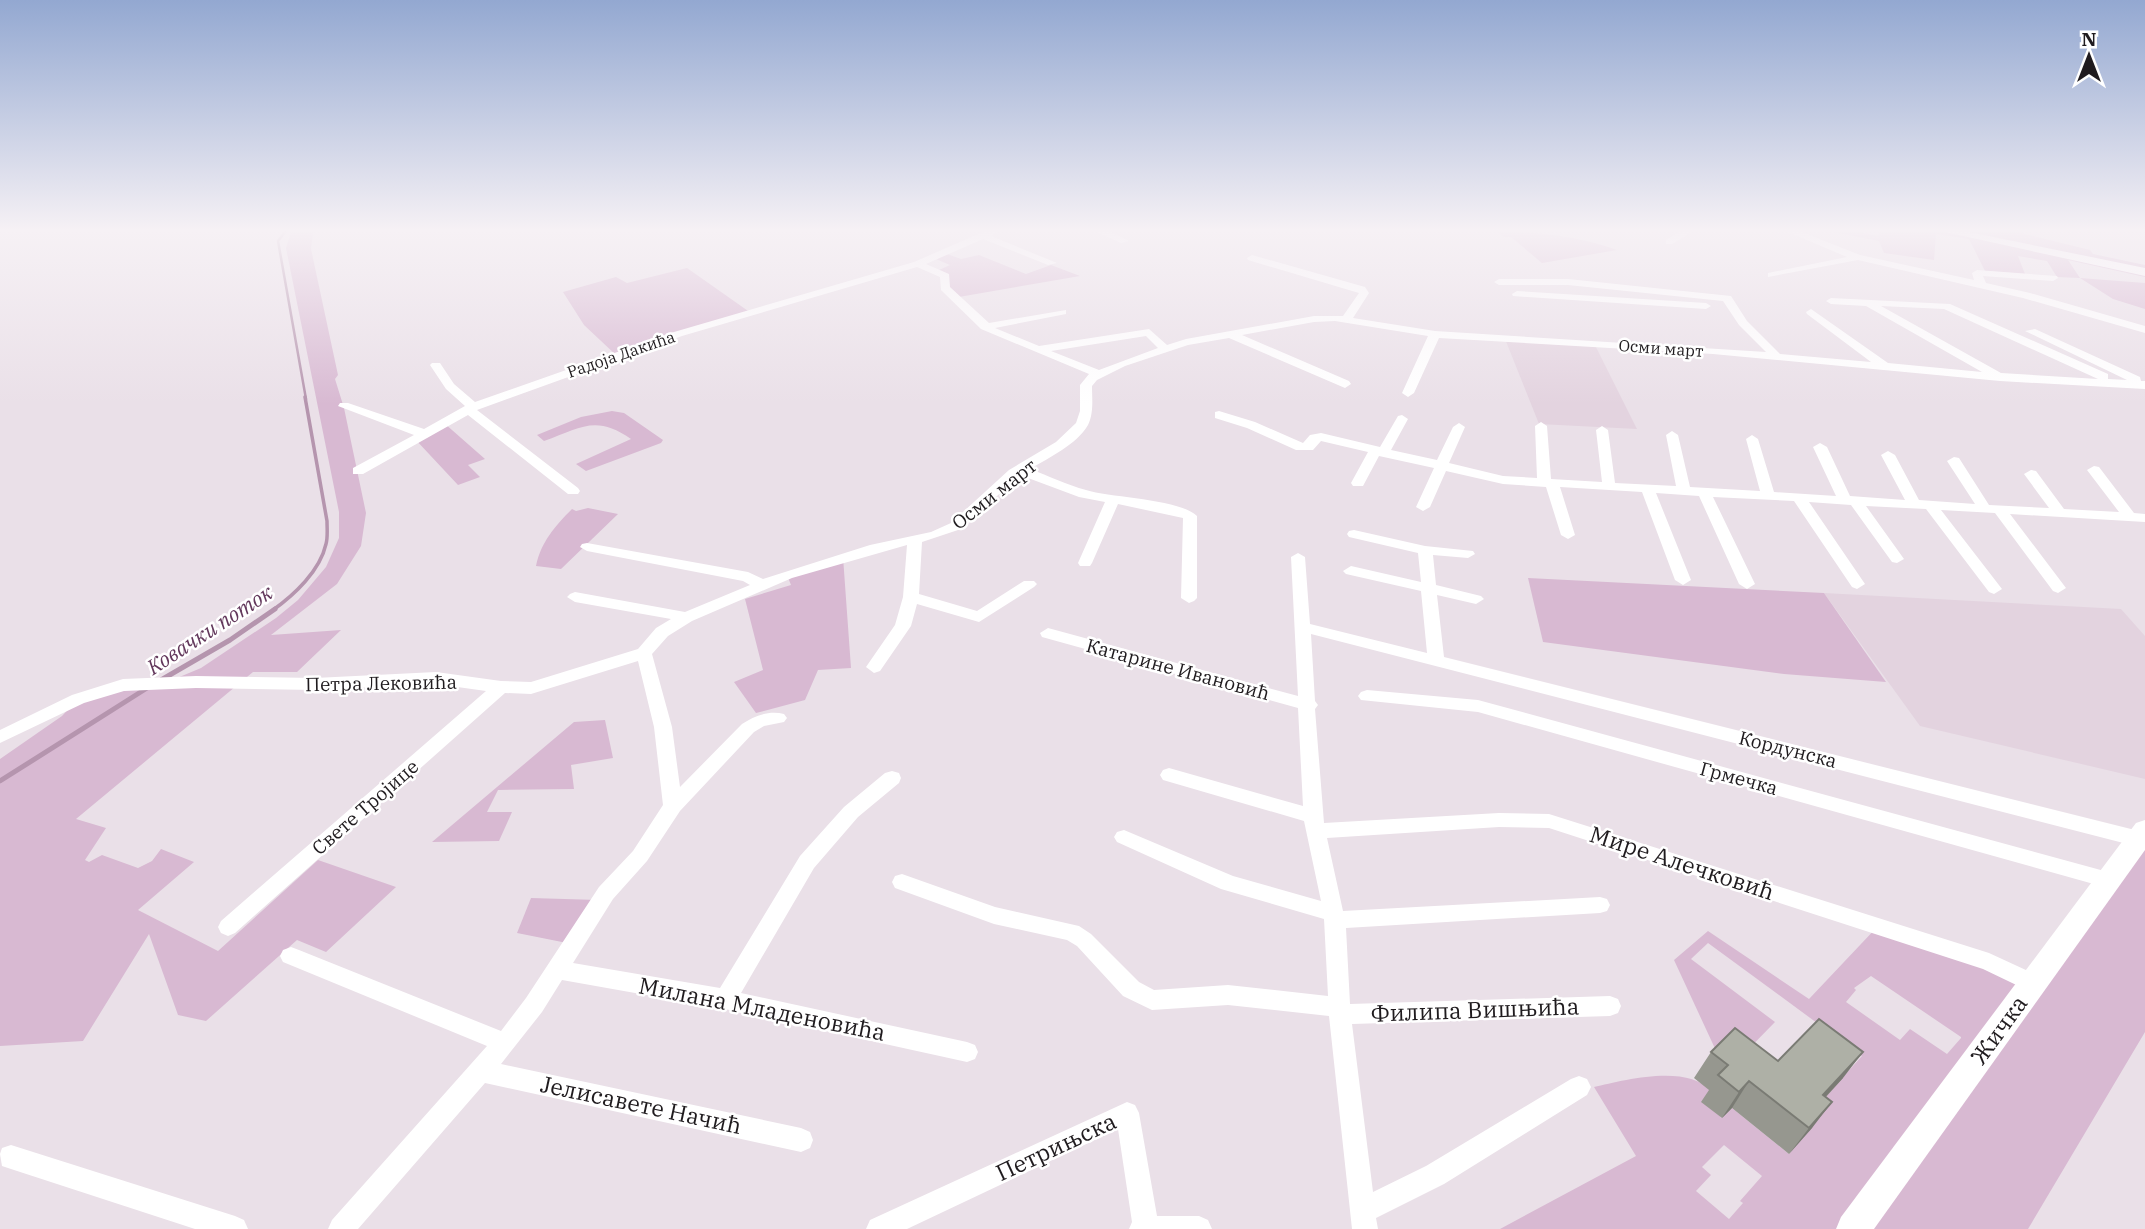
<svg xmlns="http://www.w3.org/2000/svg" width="2145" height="1229" viewBox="0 0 2145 1229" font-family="'IBM Plex Serif',serif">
	<rect width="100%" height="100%" fill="#eae0e8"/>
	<g fill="#e3d3df">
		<polygon points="1505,339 1594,343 1637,429 1539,424"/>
		<polygon points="1824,593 2121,609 2145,636 2145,779 1920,726"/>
	</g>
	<g fill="#d8b9d2" fill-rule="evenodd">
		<polygon points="291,232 313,232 311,249 338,375 335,379 344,408 366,513 361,546 337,584 271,635 341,630 297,672 253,672 76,819 106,828 85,860 89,862 102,855 138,868 152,861 161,849 194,862 138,910 218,951 318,860 396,887 326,952 297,940 206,1021 178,1015 149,934 83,1041 0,1046 0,759 62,716 78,699 165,683 201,668 276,618 298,600 326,567 339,538 339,512 286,248"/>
		<path d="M1498,232C1540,232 1577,236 1617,250L1542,263L1511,237H1504Z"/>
		<polygon points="1833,232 1858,232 1878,236 1880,232 2017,232 2090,250 2093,254 2145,265 2145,277 2068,260 2080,278 2145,283 2145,309 2113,299 2080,278 2057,277 2047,261 2018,256 2025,274 1985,271 1969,239 1936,234 1934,260 1884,253 1879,241"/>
		<polygon points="947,254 961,259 979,255 1026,274 1051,265 1080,276 953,298 939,270 950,265 936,259"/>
		<polygon points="687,268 751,313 616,355 584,325 563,292 616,277 627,283"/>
		<path d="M612,411L624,413L663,440L661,443L586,471L576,464L631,439C596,414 580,428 544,441L537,435L581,417Z"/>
		<polygon points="444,423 485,459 468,465 480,477 458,485 415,439"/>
		<path d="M588,508L618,514L561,569L536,566C541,542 555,526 572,509L576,511Z"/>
		<polygon points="843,557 851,668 818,670 805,700 756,713 734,682 763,670 745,599 791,585 787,575"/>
		<polygon points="1528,578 1824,593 1886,682 1784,674 1543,642"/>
		<polygon points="605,720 613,758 571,765 574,789 498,790 487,812 512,812 499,841 432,842 574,722"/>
		<path d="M2145,831V1032L2028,1229H1500L1636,1156L1594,1087C1623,1080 1690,1063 1711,1092C1716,1098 1718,1110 1721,1118L1732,1108L1789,1154L1803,1121L1862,1056L1708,943L1691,959L1775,1022L1732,1066L1718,1055L1674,960L1708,931L1809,999L1878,926L2033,984ZM1871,976L1961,1037V1038L1947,1054L1910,1029L1900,1040L1846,1002L1856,990L1854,988ZM1724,1145L1762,1176L1740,1201L1743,1203L1729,1219L1696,1191L1711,1175L1702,1167Z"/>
		<polygon points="531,898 598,900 567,943 517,933"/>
	</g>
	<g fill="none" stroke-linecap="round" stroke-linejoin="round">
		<polyline stroke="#b595ae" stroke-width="2.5" points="285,232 278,241 306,399"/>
		<path stroke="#b595ae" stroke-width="3.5" d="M273,610C294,595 320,571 326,544C328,537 327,529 327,521L305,397"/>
		<g stroke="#b595ae" stroke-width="5">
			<polyline points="161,680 230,640 275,609"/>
			<polyline points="0,781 147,688"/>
		</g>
		<g fill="#fff" fill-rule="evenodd">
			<path d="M983,232H997L991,236L1057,263L1048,265L983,239L926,264L949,274L950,287L989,323L1066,310V314L995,328L1039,346L1149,329L1167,345L1186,339L1314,316H1343L1359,293L1248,260L1247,258L1252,255L1365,287L1369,293L1353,318L1435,331L1766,352L1739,325L1723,301L1568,285H1499L1494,282L1499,279H1568L1731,296L1747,321L1780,354L1871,362L1807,314L1806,312L1811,309L1888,363L1982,372L1866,306L1831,304L1826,301L1831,298L1950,304L2108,374V379L2127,380L2025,331L2035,329L2140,377L2141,381H2145V389L2000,381L1713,354L1439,338L1414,393L1408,397L1402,393L1428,336L1335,321L1314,322L1242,335L1349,381L1351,384L1345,388L1229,338L1188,345L1125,366L1097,380L1092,386C1092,398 1094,413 1088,425C1076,445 1050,457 1030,469C1049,476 1067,485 1086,490C1112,498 1180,499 1197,516V598L1194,601L1189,603L1181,598L1183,518L1118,504L1092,563L1090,566H1080L1078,563L1105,502L1079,497L1020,475L961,529L922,542L919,594L977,611L1024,581H1034L1037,584L1034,587L979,622L917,604L911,626L880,671L874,673L866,667L895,625L903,597L907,545L792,578L692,621L668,636L652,654L672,727L680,787L742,724C754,716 769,710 784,714L787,718L784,722L764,726L754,732L680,811L647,861L613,899L573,963L720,988L800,856L844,807L885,773L892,771L899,773L901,778L899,783L858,817L814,868L741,993L967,1042L975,1045L978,1052L975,1059L967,1062L725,1009L562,980L542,1012L501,1064L801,1128L810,1132L813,1140L810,1148L801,1152L485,1083L358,1229H328L332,1220L487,1046L283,962L280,956L283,950L291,947L299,950L501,1031L526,998L599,887L633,851L663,805L654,727L638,661L531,694L505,693L235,933L228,936L221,933L218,927L221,921L486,691L436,684L315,690L196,688L124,691L84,703L0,743V730L72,695L123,679L196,676L315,678L436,672L501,681L531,682L638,649L656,628L671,619L575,602L567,597L570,594L575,592L685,612L750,585L743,581L587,551L580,547L582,544L587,543L748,572L763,579L870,545L931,532L951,523L1009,470L1056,442L1076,423L1080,411V385L1089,374L981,329L941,290L940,277L917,267L682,336L477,410L578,488L580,491L578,494H568L468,415L363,474H353V468L414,435L338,406L340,403H348L424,429L465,406L446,389L430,365L432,363H440L454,384L475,402L674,332L914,262ZM1881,306L1944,309L2098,379L2001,373ZM1146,336L1158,348L1099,370L1051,351Z"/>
			<polygon points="1097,232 1111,232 1129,241 1121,243"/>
			<polygon points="1679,232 1692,232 1672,244 1666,244 1666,240"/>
			<polygon points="1788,232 1802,232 1860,255 1974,280 1972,273 1977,270 2057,276 2058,278 2053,281 1983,276 1986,283 2030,293 2145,326 2145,333 2023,298 1858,260 1768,277 1768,273 1847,257"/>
			<polygon points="1517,291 1706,303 1711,306 1706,309 1513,296 1512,294"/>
			<polygon points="1219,411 1255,422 1303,443 1310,435 1321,433 1380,447 1398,416 1402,415 1408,419 1391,450 1437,460 1453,427 1459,423 1465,427 1449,463 1503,476 1537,478 1535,426 1541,422 1547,426 1551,479 1602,482 1596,430 1602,426 1608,430 1615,483 1676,486 1666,435 1672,431 1678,435 1690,487 1760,491 1746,439 1752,435 1758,439 1774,492 1836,496 1813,447 1820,443 1827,447 1850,496 1905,500 1881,455 1888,451 1895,455 1919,500 1975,504 1947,461 1954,457 1959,458 1989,505 2049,508 2024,474 2031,470 2036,471 2064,509 2119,512 2087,470 2094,466 2099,467 2134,513 2145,514 2145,522 2010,514 2066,588 2058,593 2053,591 1995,513 1941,510 2002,589 1994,594 1989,592 1926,509 1866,506 1904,559 1897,563 1892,562 1851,505 1809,502 1865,584 1857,589 1852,587 1794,501 1713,497 1755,584 1747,589 1739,584 1699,496 1656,493 1691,580 1683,585 1675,580 1642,492 1560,487 1575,535 1568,539 1561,535 1546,487 1503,484 1446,471 1430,507 1423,511 1416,507 1434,468 1379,456 1363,486 1353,486 1351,483 1368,452 1321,441 1313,450 1296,450 1247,428 1215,418 1215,412"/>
			<polygon points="1354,530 1425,546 1473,551 1475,554 1468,558 1433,555 1436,585 1481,596 1484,599 1476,604 1437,595 1444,657 2139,831 2145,833 2145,845 2139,847 1311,634 1315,701 1318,705 1315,709 1324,823 1499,813 1549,814 1989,953 2041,977 2044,984 2041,991 2033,993 1983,969 1549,828 1499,827 1327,838 1343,911 1600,897 1607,899 1610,905 1607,911 1600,913 1346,928 1350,1004 1610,996 1618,999 1621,1006 1618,1013 1610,1016 1352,1024 1373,1192 1426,1166 1571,1079 1579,1076 1587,1079 1591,1087 1587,1095 1444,1184 1376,1218 1378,1229 1352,1229 1329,1016 1228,1005 1152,1010 1123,996 1077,946 1067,940 994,924 895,888 892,882 895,876 902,874 995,907 1079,926 1091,934 1139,982 1154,990 1228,985 1328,996 1324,919 1221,889 1117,842 1114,837 1117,832 1124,830 1233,876 1321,901 1304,821 1163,780 1160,775 1163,770 1169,768 1303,806 1298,708 1042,637 1040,633 1048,628 1298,696 1291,557 1298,553 1305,557 1310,624 1427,653 1421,591 1346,574 1343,571 1351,566 1421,582 1418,553 1349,537 1347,534 1349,531"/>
			<polygon points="1367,690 1478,700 2108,872 2115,874 2118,880 2115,886 2108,888 1478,712 1361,700 1358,696 1361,692"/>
			<polygon points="1127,1102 1135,1105 1139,1113 1157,1216 1199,1216 1208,1220 1212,1229 1129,1229 1132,1222 1118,1129 907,1229 866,1229 870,1220"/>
			<polygon points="11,1145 235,1216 244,1220 248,1229 195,1229 11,1169 2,1166 0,1154 2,1148"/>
		</g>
		<polygon fill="#fff" fill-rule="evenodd" points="1945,232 1969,232 2145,268 2145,276"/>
		<polygon fill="#fff" fill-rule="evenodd" points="2145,820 2145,850 1874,1229 1836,1229 1841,1217 2136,823"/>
	</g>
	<polygon fill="#96978f" points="1711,1052 1778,1061 1843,1078 1826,1097 1812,1128 1789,1154 1732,1108 1722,1118 1701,1102 1709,1090 1694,1078"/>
	<g fill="#7a7b74">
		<polygon points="1863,1052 1843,1078 1803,1121 1823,1095"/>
		<polygon points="1749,1081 1732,1108 1722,1118 1739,1092"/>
		<polygon points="1832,1102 1812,1128 1789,1154 1809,1128"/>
	</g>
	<polygon fill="#aeb0a6" stroke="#7a7b74" stroke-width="2" points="1819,1019 1863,1052 1823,1095 1832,1102 1809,1128 1749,1081 1739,1092 1718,1075 1728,1065 1711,1052 1735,1028 1778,1061"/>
	<linearGradient id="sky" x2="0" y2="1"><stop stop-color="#93a8d1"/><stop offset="0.57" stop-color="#f6f1f5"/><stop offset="1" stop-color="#f6f1f5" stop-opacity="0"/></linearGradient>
	<rect width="2145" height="404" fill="url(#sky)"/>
	<g text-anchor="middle" stroke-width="5" stroke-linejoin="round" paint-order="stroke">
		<g font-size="16" fill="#1f1b1e" stroke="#fff">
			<text transform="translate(1661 348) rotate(4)" y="6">Осми март</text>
			<text transform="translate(621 354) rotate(-19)" y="6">Радоја Дакића</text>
		</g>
		<g font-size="19" fill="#1f1b1e" stroke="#fff">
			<text transform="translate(994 494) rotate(-38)" y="7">Осми март</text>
			<text transform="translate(1178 669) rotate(15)" y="7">Катарине Ивановић</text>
			<text transform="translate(381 683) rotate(-1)" y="7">Петра Лековића</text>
			<text transform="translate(1788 749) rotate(14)" y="7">Кордунска</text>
			<text transform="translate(1739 778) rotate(15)" y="7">Грмечка</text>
			<text transform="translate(365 807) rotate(-41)" y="7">Свете Тројице</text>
		</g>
		<g font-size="21" font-style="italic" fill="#63385c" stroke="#fff">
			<text transform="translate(210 630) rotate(-33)" y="7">Ковачки поток</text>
		</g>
		<g font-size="23" fill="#1f1b1e" stroke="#fff">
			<text transform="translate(1682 863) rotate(18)" y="8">Мире Алечковић</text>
			<text transform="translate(762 1009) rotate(11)" y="8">Милана Младеновића</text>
			<text transform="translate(1475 1010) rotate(-2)" y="8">Филипа Вишњића</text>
			<text transform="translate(1999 1030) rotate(-54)" y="8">Жичка</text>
			<text transform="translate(641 1105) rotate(12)" y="8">Јелисавете Начић</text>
			<text transform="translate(1056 1147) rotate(-25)" y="8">Петрињска</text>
		</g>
	</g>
	<g transform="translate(2089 56)" stroke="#ffffff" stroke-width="5" paint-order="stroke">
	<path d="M0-5L12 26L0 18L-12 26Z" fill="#1f1b1e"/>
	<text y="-10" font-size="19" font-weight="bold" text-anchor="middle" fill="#1f1b1e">N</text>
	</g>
</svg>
